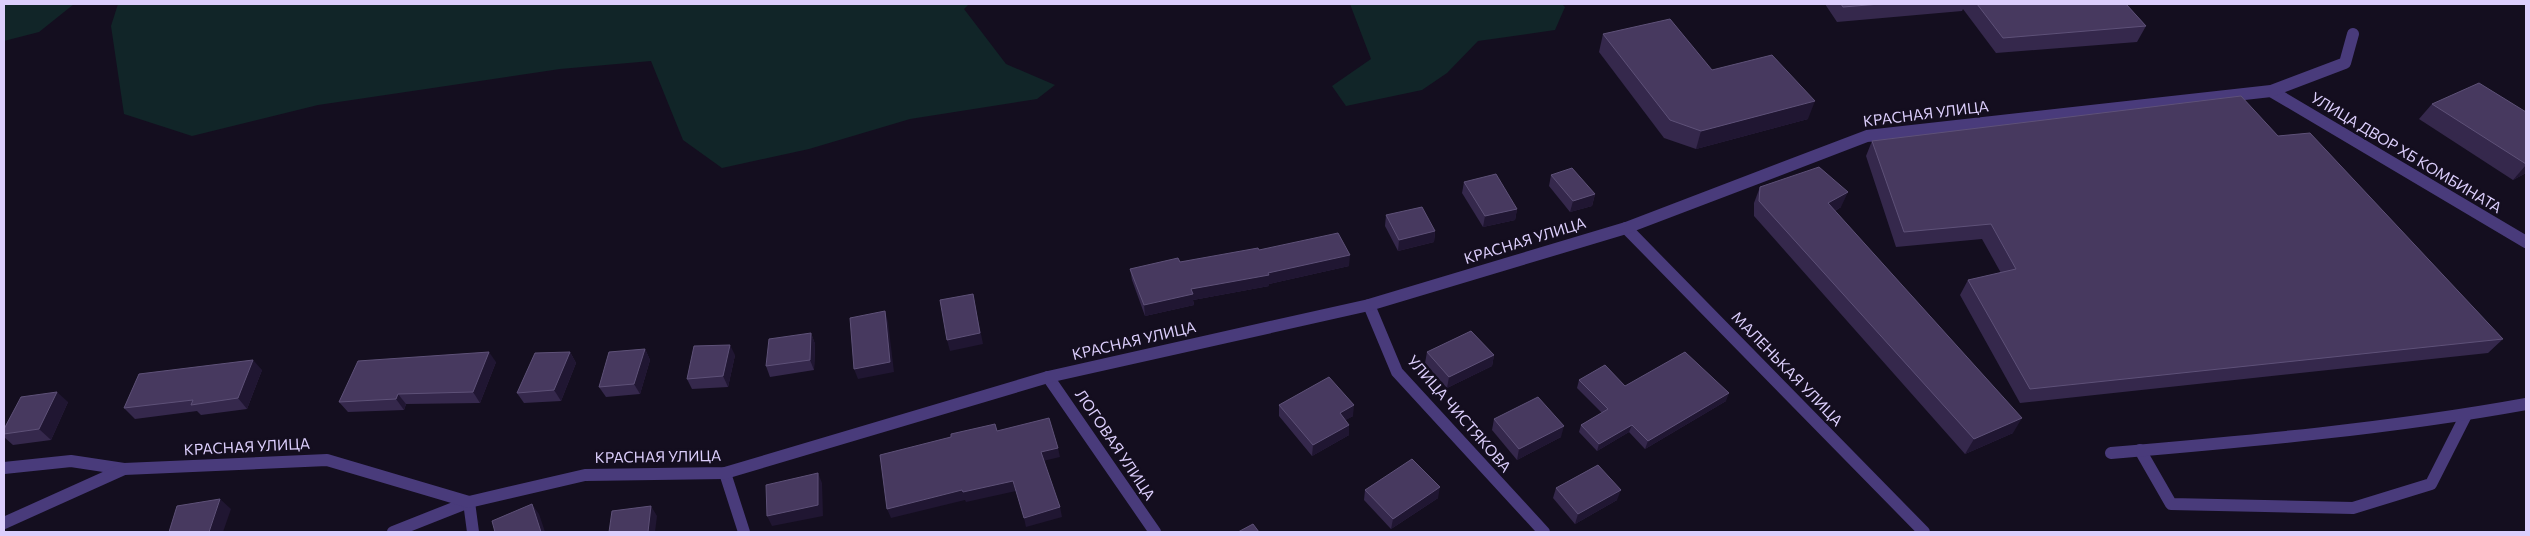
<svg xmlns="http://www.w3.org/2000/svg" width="2530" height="536" viewBox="0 0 2530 536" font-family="Commissioner,sans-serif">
	<rect width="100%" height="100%" fill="#140e1f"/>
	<g fill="#112528">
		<polygon points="4,4 74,4 39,32 4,41"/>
		<polygon points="118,4 969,4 964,9 1006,64 1055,85 1037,99 910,119 809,149 722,168 683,140 651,61 560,69 318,105 192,136 124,114 111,26"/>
		<polygon points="1350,4 1562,4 1565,7 1555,30 1478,41 1447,73 1422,90 1346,106 1332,86 1371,59"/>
	</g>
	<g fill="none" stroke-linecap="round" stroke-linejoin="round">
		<g stroke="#493b7b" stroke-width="12">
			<polyline points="2140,450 2171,504 2353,508 2431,484 2466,415"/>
			<path d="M2111,453C2251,441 2388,429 2526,404"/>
			<polyline points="4,468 71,461 124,469"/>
			<polyline points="393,532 469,502"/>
		</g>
		<g stroke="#493b7b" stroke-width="12">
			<polyline points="2271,91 2526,242"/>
			<polyline points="1626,228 1924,532"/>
			<polyline points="1369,305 1397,372 1544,532"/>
			<polyline points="1048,377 1155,532"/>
			<polyline points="725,473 744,532"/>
			<polyline points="469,502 473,532"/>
			<polyline points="4,523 124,469 327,460 469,502 585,475 725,473 1048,377 1369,305 1626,228 1867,136 2271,91 2345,63 2353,34"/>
		</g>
	</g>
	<g fill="#35284c">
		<polygon points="1825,4 2126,4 2146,26 2137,42 1996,53 1963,9 1962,11 1837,22"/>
		<polygon points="1603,34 1712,70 1808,119 1696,149 1664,138 1599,52"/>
		<polygon points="2432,104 2526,112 2526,173 2513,180 2419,119"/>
		<polygon points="2278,136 2503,339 2488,353 2020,403 1960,295 1968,280 2001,273 1982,239 1896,247 1866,156 1872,141"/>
		<polygon points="1551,175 1595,194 1592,206 1570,212 1549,186"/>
		<polygon points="1464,182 1517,209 1515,220 1483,227 1462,193"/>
		<polygon points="1760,187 1841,207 1835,211 2013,433 1965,454 1754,216 1754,203"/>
		<polygon points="1386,215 1435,231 1434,242 1398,251 1385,226"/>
		<polygon points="1259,250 1349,266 1269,284 1269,286 1193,300 1194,305 1145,316 1132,280 1130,269 1180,262"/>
		<polygon points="811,333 815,344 814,370 770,377 766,366"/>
		<polygon points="645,349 650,360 640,394 606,397 599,387"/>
		<polygon points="570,352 576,363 561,401 524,403 517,393"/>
		<polygon points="1427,352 1494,355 1492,366 1447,388 1425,363"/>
		<polygon points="735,355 728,387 692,389 687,379"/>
		<polygon points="496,362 480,403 406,404 404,410 348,412 339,402"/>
		<polygon points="262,370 247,409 201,415 197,411 135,419 124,408"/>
		<polygon points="1579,380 1625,386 1726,401 1645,449 1629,432 1597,451 1579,432 1581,425 1602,413 1577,388"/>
		<polygon points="68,402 51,440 13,445 4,437 4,429"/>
		<polygon points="1279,405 1353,416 1345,420 1349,435 1312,456 1279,416"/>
		<polygon points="1494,419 1561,437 1517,460 1492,430"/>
		<polygon points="1556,488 1617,500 1575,524 1553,498"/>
		<polygon points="1365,490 1438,498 1391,529 1364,500"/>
	</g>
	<g fill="#201632">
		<polygon points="1815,101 1808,119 1696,149 1701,131"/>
		<polygon points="2526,165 2526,173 2513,180"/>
		<polygon points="1848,192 1841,207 1821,219 1828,203"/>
		<polygon points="1595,194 1592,206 1570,212 1573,201"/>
		<polygon points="1517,209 1515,220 1483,227 1485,216"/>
		<polygon points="1435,231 1434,242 1398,251 1399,240"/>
		<polygon points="1350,255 1349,266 1269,284 1269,286 1193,300 1194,305 1145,316 1144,305 1191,289"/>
		<polygon points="973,294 983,344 950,351 947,340"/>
		<polygon points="885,311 888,322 894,372 858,379 854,369"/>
		<polygon points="811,333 815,344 814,370 810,360"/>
		<polygon points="730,345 735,355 728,387 723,376"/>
		<polygon points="645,349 650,360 640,394 634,384"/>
		<polygon points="489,352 496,362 480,403 473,392"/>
		<polygon points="570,352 576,363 561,401 554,390"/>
		<polygon points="1494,355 1492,366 1447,388 1449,377"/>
		<polygon points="253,360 262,370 247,409 238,398"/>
		<polygon points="57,392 68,402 51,440 39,429"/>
		<polygon points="1729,393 1726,401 1645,449 1648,441"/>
		<polygon points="398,394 406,404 404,410 396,399"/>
		<polygon points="1354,405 1353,416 1339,424 1340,413"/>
		<polygon points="2022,418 2013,433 1965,454 1974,439"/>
		<polygon points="1349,425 1349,435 1312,456 1313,445"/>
		<polygon points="1632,425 1629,432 1597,451 1599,444"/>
		<polygon points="1564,426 1561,437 1517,460 1519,449"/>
		<polygon points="1058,448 1060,457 1043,461 1041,452"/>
		<polygon points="818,473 822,483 823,516 772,526 767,516"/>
		<polygon points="1013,481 1016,491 966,502 965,500 891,518 887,509 962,490"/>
		<polygon points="1440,487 1438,498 1391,529 1393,519"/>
		<polygon points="1621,490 1617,500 1575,524 1578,514"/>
		<polygon points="220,499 231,509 223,532 209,532"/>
		<polygon points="532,504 539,514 545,532 541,532"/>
		<polygon points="651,506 657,516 655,532 648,532"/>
		<polygon points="1060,507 1062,517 1026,527 1024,518"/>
	</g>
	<g fill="#47395f" stroke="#5e5178">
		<polygon points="1841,4 1880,4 1843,7"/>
		<polygon points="1977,4 2126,4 2146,26 2003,38"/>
		<polygon points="1670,19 1712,70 1772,55 1815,101 1701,131 1670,120 1603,34"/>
		<polygon points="2479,83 2526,112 2526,164 2432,104"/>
		<polygon points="2241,96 2278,136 2310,133 2503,339 2030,389 1968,280 2016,269 1991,224 1904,232 1872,141"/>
		<polygon points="1819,167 1848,192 1828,203 2022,418 1974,439 1759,201 1760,187"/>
		<polygon points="1572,168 1595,194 1573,201 1551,175"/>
		<polygon points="1496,174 1517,209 1485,216 1464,182"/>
		<polygon points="1422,207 1435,231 1399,240 1386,215"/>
		<polygon points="1338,233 1350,255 1268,273 1269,275 1191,289 1193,294 1144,305 1130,269 1178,258 1180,262 1258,248 1259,250"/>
		<polygon points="973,294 980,333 947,340 940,300"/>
		<polygon points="885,311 890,362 854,369 850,318"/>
		<polygon points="1471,331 1494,355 1449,377 1427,352"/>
		<polygon points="811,333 810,360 766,366 769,339"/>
		<polygon points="730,345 723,376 687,379 694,346"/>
		<polygon points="645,349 634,384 599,387 609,352"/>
		<polygon points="489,352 473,392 398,394 396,399 339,402 358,361"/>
		<polygon points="570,352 554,390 517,393 535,353"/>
		<polygon points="1685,352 1729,393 1648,441 1632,425 1599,444 1581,425 1608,409 1579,380 1605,365 1625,386"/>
		<polygon points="253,360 238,398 191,405 193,400 124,408 139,374"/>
		<polygon points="1329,377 1354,405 1340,413 1349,425 1313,445 1279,405"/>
		<polygon points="57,392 39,429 4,434 4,429 21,397"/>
		<polygon points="1538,397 1564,426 1519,449 1494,419"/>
		<polygon points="1049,418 1058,448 1041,452 1060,507 1024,518 1013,481 963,492 962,490 887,509 880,455 951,437 951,434 995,424 997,431"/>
		<polygon points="1412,459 1440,487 1393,519 1365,490"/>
		<polygon points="1598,465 1621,490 1578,514 1556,488"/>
		<polygon points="818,473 818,505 767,516 766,485"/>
		<polygon points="220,499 209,532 169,532 177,506"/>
		<polygon points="532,504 541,532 495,532 492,521"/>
		<polygon points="651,506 648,532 609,532 612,511"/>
		<polygon points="1253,524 1259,532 1238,532"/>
	</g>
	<g text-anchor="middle" stroke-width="5" stroke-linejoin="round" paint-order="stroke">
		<g font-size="15" fill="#dccefc" stroke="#140e1f">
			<text transform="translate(1926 114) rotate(-7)" y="5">КРАСНАЯ УЛИЦА</text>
			<text transform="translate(2406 153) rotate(31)" y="5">УЛИЦА ДВОР ХБ КОМБИНАТА</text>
			<text transform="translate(1525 241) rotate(-17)" y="5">КРАСНАЯ УЛИЦА</text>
			<text transform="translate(1134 341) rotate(-13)" y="5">КРАСНАЯ УЛИЦА</text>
			<text transform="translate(1787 369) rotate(46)" y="5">МАЛЕНЬКАЯ УЛИЦА</text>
			<text transform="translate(1459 414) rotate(49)" y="5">УЛИЦА ЧИСТЯКОВА</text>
			<text transform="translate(1115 445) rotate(56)" y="5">ЛОГОВАЯ УЛИЦА</text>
			<text transform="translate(247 447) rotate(-3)" y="5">КРАСНАЯ УЛИЦА</text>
			<text transform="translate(658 457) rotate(-1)" y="5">КРАСНАЯ УЛИЦА</text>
		</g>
	</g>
	<rect width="2530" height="536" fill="none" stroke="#dccefc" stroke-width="10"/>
</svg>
